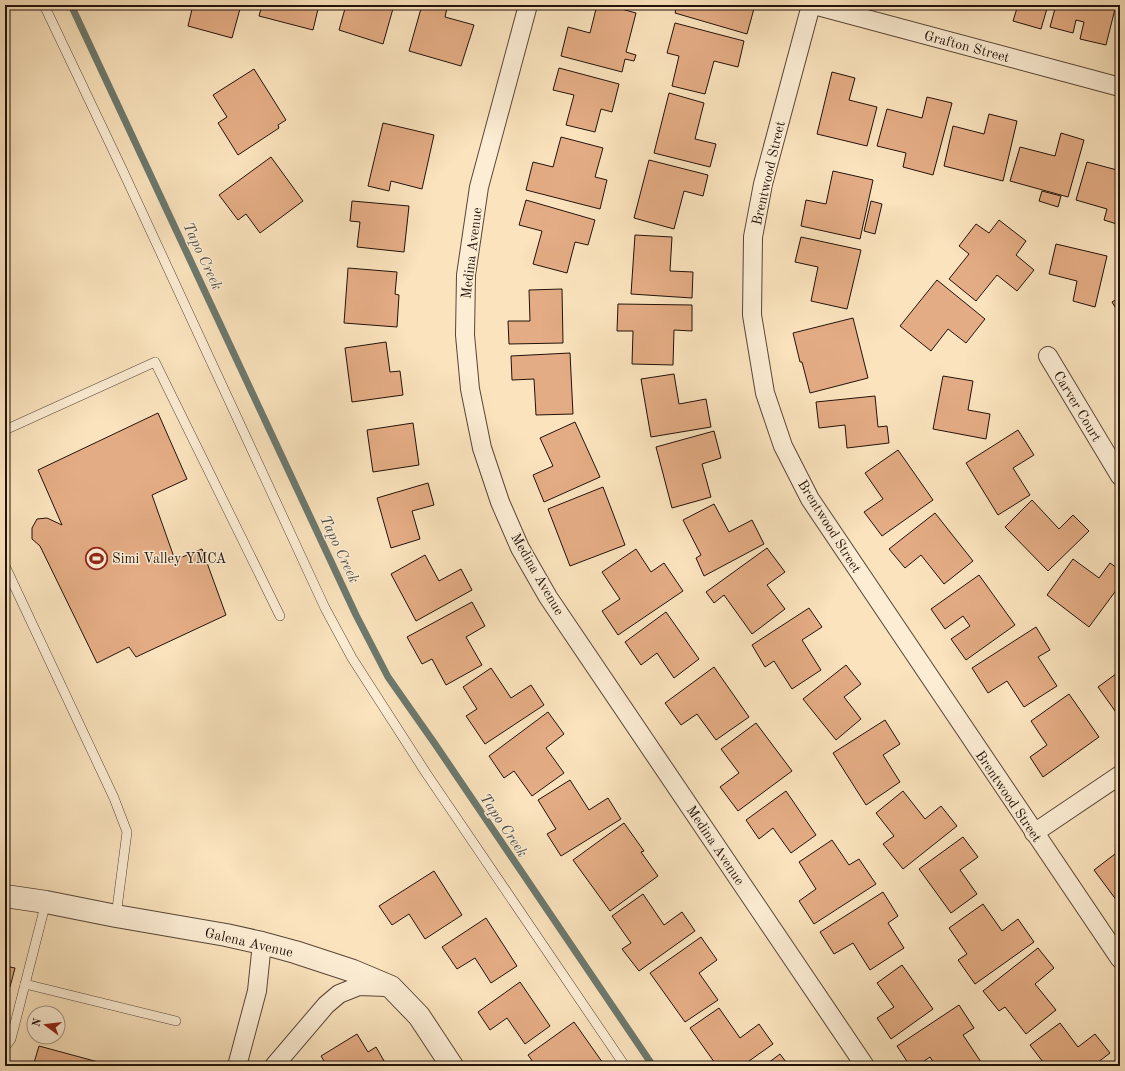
<svg xmlns="http://www.w3.org/2000/svg" width="1125" height="1071" viewBox="0 0 1125 1071" font-family="'Old Standard TT',serif">
	<rect width="100%" height="100%" fill="#fae3bd"/>
	<filter id="stains"><feTurbulence type="fractalNoise" baseFrequency=".005" numOctaves="4"/><feColorMatrix values="0 0 0 0 .2 0 0 0 0 .09 0 0 0 0 .02 0 0 0 .5 -.17"/></filter>
	<radialGradient id="worn" r=".72"><stop offset=".6" stop-color="#630" stop-opacity="0"/><stop offset="1" stop-color="#630" stop-opacity=".3"/></radialGradient>
	<g fill="none" stroke-linecap="round" stroke-linejoin="round">
		<polyline stroke="#6c796e" stroke-width="7" points="71,5 356,615 388,677 435,744 653,1066"/>
	</g>
	<g fill="#e4ac84" stroke="#22120a">
		<polygon points="193,5 241,5 232,38 188,26"/>
		<polygon points="262,5 319,5 313,30 259,16"/>
		<polygon points="346,5 394,5 383,44 339,30"/>
		<polygon points="422,5 438,5 447,8 445,17 474,25 461,66 409,51"/>
		<polygon points="597,5 607,5 636,13 626,52 636,55 634,61 625,59 622,72 561,56 568,27 590,33"/>
		<polygon points="677,5 755,5 747,34 675,13"/>
		<polygon points="1018,5 1048,5 1041,29 1013,21"/>
		<polygon points="1056,5 1116,5 1106,45 1080,39 1084,22 1076,20 1073,33 1050,27"/>
		<polygon points="675,23 744,41 738,67 714,61 705,94 672,86 679,56 667,53"/>
		<polygon points="559,68 619,84 612,112 601,109 595,132 566,125 574,95 553,90"/>
		<polygon points="254,69 286,120 278,125 279,128 238,155 218,123 227,117 213,95"/>
		<polygon points="832,72 855,78 849,100 877,107 867,146 817,134"/>
		<polygon points="669,93 704,103 695,139 716,144 710,167 654,153"/>
		<polygon points="927,97 952,103 933,175 903,167 906,153 877,146 887,109 922,118"/>
		<polygon points="989,114 1017,121 1003,181 944,166 953,126 984,134"/>
		<polygon points="383,123 434,135 422,189 391,181 389,191 368,186"/>
		<polygon points="1061,133 1084,140 1068,197 1010,181 1020,147 1055,156"/>
		<polygon points="561,137 603,148 595,177 607,180 600,209 526,190 533,162 553,167"/>
		<polygon points="271,157 303,201 260,233 246,214 238,220 219,195"/>
		<polygon points="1120,159 1120,225 1104,220 1107,209 1076,200 1087,162 1117,170"/>
		<polygon points="649,160 708,175 703,196 684,191 674,229 634,218"/>
		<polygon points="833,171 873,180 860,239 801,226 806,200 826,204"/>
		<polygon points="1042,191 1061,196 1058,207 1039,201"/>
		<polygon points="526,200 595,220 588,245 575,242 567,273 533,264 542,231 519,225"/>
		<polygon points="352,201 409,206 404,252 357,247 360,222 350,221"/>
		<polygon points="871,201 882,204 875,234 864,231"/>
		<polygon points="999,220 1026,241 1016,255 1034,270 1017,291 997,275 976,301 949,279 969,254 959,246 976,224 989,233"/>
		<polygon points="635,235 672,237 670,271 693,272 692,298 631,294"/>
		<polygon points="801,237 861,250 847,309 811,301 818,267 795,262"/>
		<polygon points="1056,244 1107,256 1095,307 1073,301 1077,281 1049,274"/>
		<polygon points="348,268 397,272 395,294 399,295 397,327 344,323"/>
		<polygon points="937,280 985,319 966,343 948,329 931,351 900,326"/>
		<polygon points="562,289 563,343 509,344 508,321 530,321 529,290"/>
		<polygon points="1120,297 1120,315 1112,302"/>
		<polygon points="618,304 692,305 692,331 674,330 673,365 632,364 633,331 617,331"/>
		<polygon points="853,318 868,378 810,393 802,362 800,362 793,333"/>
		<polygon points="386,342 390,372 400,371 403,395 352,402 345,348"/>
		<polygon points="570,353 573,414 536,415 534,379 512,380 511,356"/>
		<polygon points="674,374 679,404 706,399 711,427 651,437 641,379"/>
		<polygon points="943,376 973,381 968,410 990,414 986,439 933,429"/>
		<polygon points="875,396 878,427 887,426 889,443 847,448 845,425 819,428 816,402"/>
		<polygon points="158,413 187,479 152,495 175,560 202,549 226,615 136,657 129,647 97,663 40,546 32,539 32,528 37,519 47,518 62,525 38,470"/>
		<polygon points="575,422 600,477 544,502 533,475 553,466 540,438"/>
		<polygon points="413,423 419,465 373,472 367,430"/>
		<polygon points="1018,430 1034,455 1013,468 1030,495 998,515 966,463"/>
		<polygon points="714,431 721,458 702,464 711,497 672,508 656,447"/>
		<polygon points="898,450 933,500 882,536 864,512 883,499 865,473"/>
		<polygon points="428,483 434,505 412,511 420,539 391,548 377,498"/>
		<polygon points="603,487 625,545 570,566 548,509"/>
		<polygon points="1032,500 1059,529 1073,515 1089,531 1048,571 1005,527"/>
		<polygon points="714,504 729,532 752,520 764,544 704,576 696,558 701,555 683,520"/>
		<polygon points="935,513 973,561 944,584 921,555 905,568 889,549"/>
		<polygon points="767,548 785,572 767,585 785,609 752,634 724,595 714,603 706,592"/>
		<polygon points="636,549 651,572 664,563 683,591 618,635 602,611 620,599 602,572"/>
		<polygon points="425,555 439,581 461,569 472,590 416,621 391,574"/>
		<polygon points="1073,559 1099,578 1110,563 1120,570 1120,585 1089,627 1047,595"/>
		<polygon points="979,575 1015,625 966,660 951,639 970,626 963,616 945,629 931,609"/>
		<polygon points="472,602 485,626 466,637 482,665 446,685 432,659 422,664 407,637"/>
		<polygon points="809,608 822,627 802,640 821,670 792,689 774,661 765,667 752,645"/>
		<polygon points="666,612 699,659 674,678 657,653 641,665 625,642"/>
		<polygon points="1036,627 1050,650 1038,657 1057,686 1024,707 1007,681 988,693 972,668"/>
		<polygon points="846,665 861,684 844,697 861,719 836,740 803,699"/>
		<polygon points="714,667 749,717 716,740 697,714 681,725 665,703"/>
		<polygon points="491,668 511,698 531,685 544,705 485,744 466,716 477,709 463,687"/>
		<polygon points="1120,671 1120,718 1098,687"/>
		<polygon points="1069,694 1099,737 1043,777 1030,757 1047,745 1031,721"/>
		<polygon points="548,712 564,734 546,748 564,773 532,796 514,771 504,778 489,756"/>
		<polygon points="885,720 900,744 883,755 900,782 866,805 833,753"/>
		<polygon points="756,723 792,771 738,811 720,787 739,773 721,749"/>
		<polygon points="570,780 589,810 608,798 621,819 561,856 547,834 556,829 538,800"/>
		<polygon points="786,791 816,835 791,853 773,828 759,839 746,820"/>
		<polygon points="903,791 925,819 941,806 957,826 903,869 883,844 894,836 876,813"/>
		<polygon points="624,823 644,851 641,852 658,876 610,911 573,860"/>
		<polygon points="963,837 978,857 960,870 977,894 951,913 919,869"/>
		<polygon points="832,840 849,865 859,859 876,884 814,924 799,901 816,889 799,862"/>
		<polygon points="1120,841 1120,905 1094,870 1119,851 1115,845"/>
		<polygon points="434,871 462,915 425,939 409,914 392,925 379,906"/>
		<polygon points="883,892 898,916 888,923 904,948 870,970 853,943 834,954 820,932"/>
		<polygon points="643,894 664,925 682,912 695,931 639,971 622,949 631,943 612,916"/>
		<polygon points="983,904 1002,931 1018,919 1034,942 975,984 958,960 967,954 949,928"/>
		<polygon points="486,918 517,966 491,983 475,958 457,969 442,947"/>
		<polygon points="701,937 717,960 699,973 718,1000 685,1022 650,973"/>
		<polygon points="1038,948 1054,968 1035,984 1056,1010 1026,1034 1005,1007 999,1011 983,991"/>
		<polygon points="902,965 933,1009 891,1039 877,1018 894,1007 877,983"/>
		<polygon points="5,966 15,968 10,987 6,986 5,988"/>
		<polygon points="520,982 550,1026 525,1044 507,1018 490,1030 478,1012"/>
		<polygon points="959,1005 974,1028 963,1035 981,1062 976,1066 936,1066 930,1057 917,1066 910,1066 897,1046"/>
		<polygon points="719,1008 740,1038 759,1024 773,1044 742,1066 717,1066 690,1028"/>
		<polygon points="574,1022 605,1066 536,1066 528,1055"/>
		<polygon points="1060,1023 1078,1047 1095,1034 1110,1053 1093,1066 1046,1066 1030,1045"/>
		<polygon points="357,1034 368,1052 376,1047 387,1066 327,1066 321,1056"/>
		<polygon points="39,1046 113,1066 33,1066"/>
		<polygon points="780,1054 789,1066 764,1066"/>
	</g>
	<g fill="none" stroke-linecap="round" stroke-linejoin="round">
		<defs>
			<g id="service">
				<polyline points="44,5 122,169 325,608 352,658 426,773 625,1066"/>
				<polyline points="5,430 155,362 280,616"/>
				<polyline points="5,566 114,798 127,832 116,916"/>
				<polyline points="25,984 176,1021"/>
				<polyline points="5,1047 11,1039 46,902"/>
			</g>
			<g id="minor">
				<polyline points="528,5 479,187 466,275 465,335 470,389 482,448 500,502 520,548 548,597 865,1066"/>
				<polyline points="811,5 763,184 753,237 752,315 765,393 783,446 810,499 1120,959"/>
				<polyline points="814,5 1120,87"/>
				<polyline points="1048,356 1120,476"/>
				<polyline points="1034,833 1120,775"/>
				<polyline points="237,1066 257,991 262,943"/>
				<polyline points="274,1066 326,1005 339,994 359,986 386,987"/>
			</g>
			<polyline id="tertiary" points="5,896 46,902 116,916 226,935 262,943 295,952 353,971 391,987 419,1016 452,1066"/>
		</defs>
		<use href="#service" stroke="#584637" stroke-width="10"/>
		<use href="#minor" stroke="#584637" stroke-width="20"/>
		<use href="#tertiary" stroke="#584637" stroke-width="24"/>
		<use href="#service" stroke="#fcedd4" stroke-width="9"/>
		<use href="#minor" stroke="#fcedd4" stroke-width="18"/>
		<use href="#tertiary" stroke="#fcedd4" stroke-width="22"/>
	</g>
	<defs>
		<symbol id="stadium-ring" viewBox="-11 -11 22 22"><circle r="9.5" fill="#fcedd4" stroke="#8f2418" stroke-width="1.5"/><path d="M0-5a6.5 5 0 1 0 0 10a6.5 5 0 1 0 0-10ZM-3.5-1.8h7v3.6h-7Z" fill="#8f2418"/></symbol>
	</defs>
	<g fill-rule="evenodd">
		<use href="#stadium-ring" x="84" y="546" width="25" height="25"/>
	</g>
	<g text-anchor="middle" stroke-width="3" stroke-linejoin="round" paint-order="stroke">
		<g font-size="14" fill="#22120a" stroke="#fcedd4">
			<text transform="translate(967 46) rotate(15)" y="5">Grafton Street</text>
			<text transform="translate(768 173) rotate(-77)" y="5">Brentwood Street</text>
			<text transform="translate(471 253) rotate(-83)" y="5">Medina Avenue</text>
			<text transform="translate(1078 406) rotate(59)" y="5">Carver Court</text>
			<text transform="translate(830 526) rotate(58)" y="5">Brentwood Street</text>
			<text transform="translate(538 574) rotate(60)" y="5">Medina Avenue</text>
			<text transform="translate(1009 796) rotate(56)" y="5">Brentwood Street</text>
			<text transform="translate(716 845) rotate(56)" y="5">Medina Avenue</text>
			<text transform="translate(249 942) rotate(13)" y="5">Galena Avenue</text>
		</g>
		<g font-size="14" fill="#22120a" stroke="#fcedd4" text-anchor="start">
			<text x="112" y="563">Simi Valley YMCA</text>
		</g>
		<g font-size="15" font-style="italic" fill="#4d4e44" stroke="#fcedd4">
			<text transform="translate(203 256) rotate(65)" y="5">Tapo Creek</text>
			<text transform="translate(340 549) rotate(65)" y="5">Tapo Creek</text>
			<text transform="translate(504 825) rotate(56)" y="5">Tapo Creek</text>
		</g>
	</g>
	<rect width="1125" height="1071" fill="none" stroke="#fae3bd" stroke-width="20"/>
	<rect x="6" y="6" width="1113" height="1059" fill="none" stroke="#22120a" stroke-width="2"/>
	<rect x="10" y="10" width="1105" height="1051" fill="none" stroke="#22120a"/>
	<g transform="translate(46 1025) rotate(285)"><circle r="19" fill="#fcedd4" stroke="#a59583"/>
	<path d="M0-3L7 15L0 10L-7 15Z" fill="#8f2418"/>
	<text y="-6" font-size="11" font-weight="bold" text-anchor="middle" fill="#22120a">N</text>
	</g>
	<rect width="100%" height="100%" filter="url(#stains)"/>
	<rect width="100%" height="100%" fill="url(#worn)"/>
</svg>
